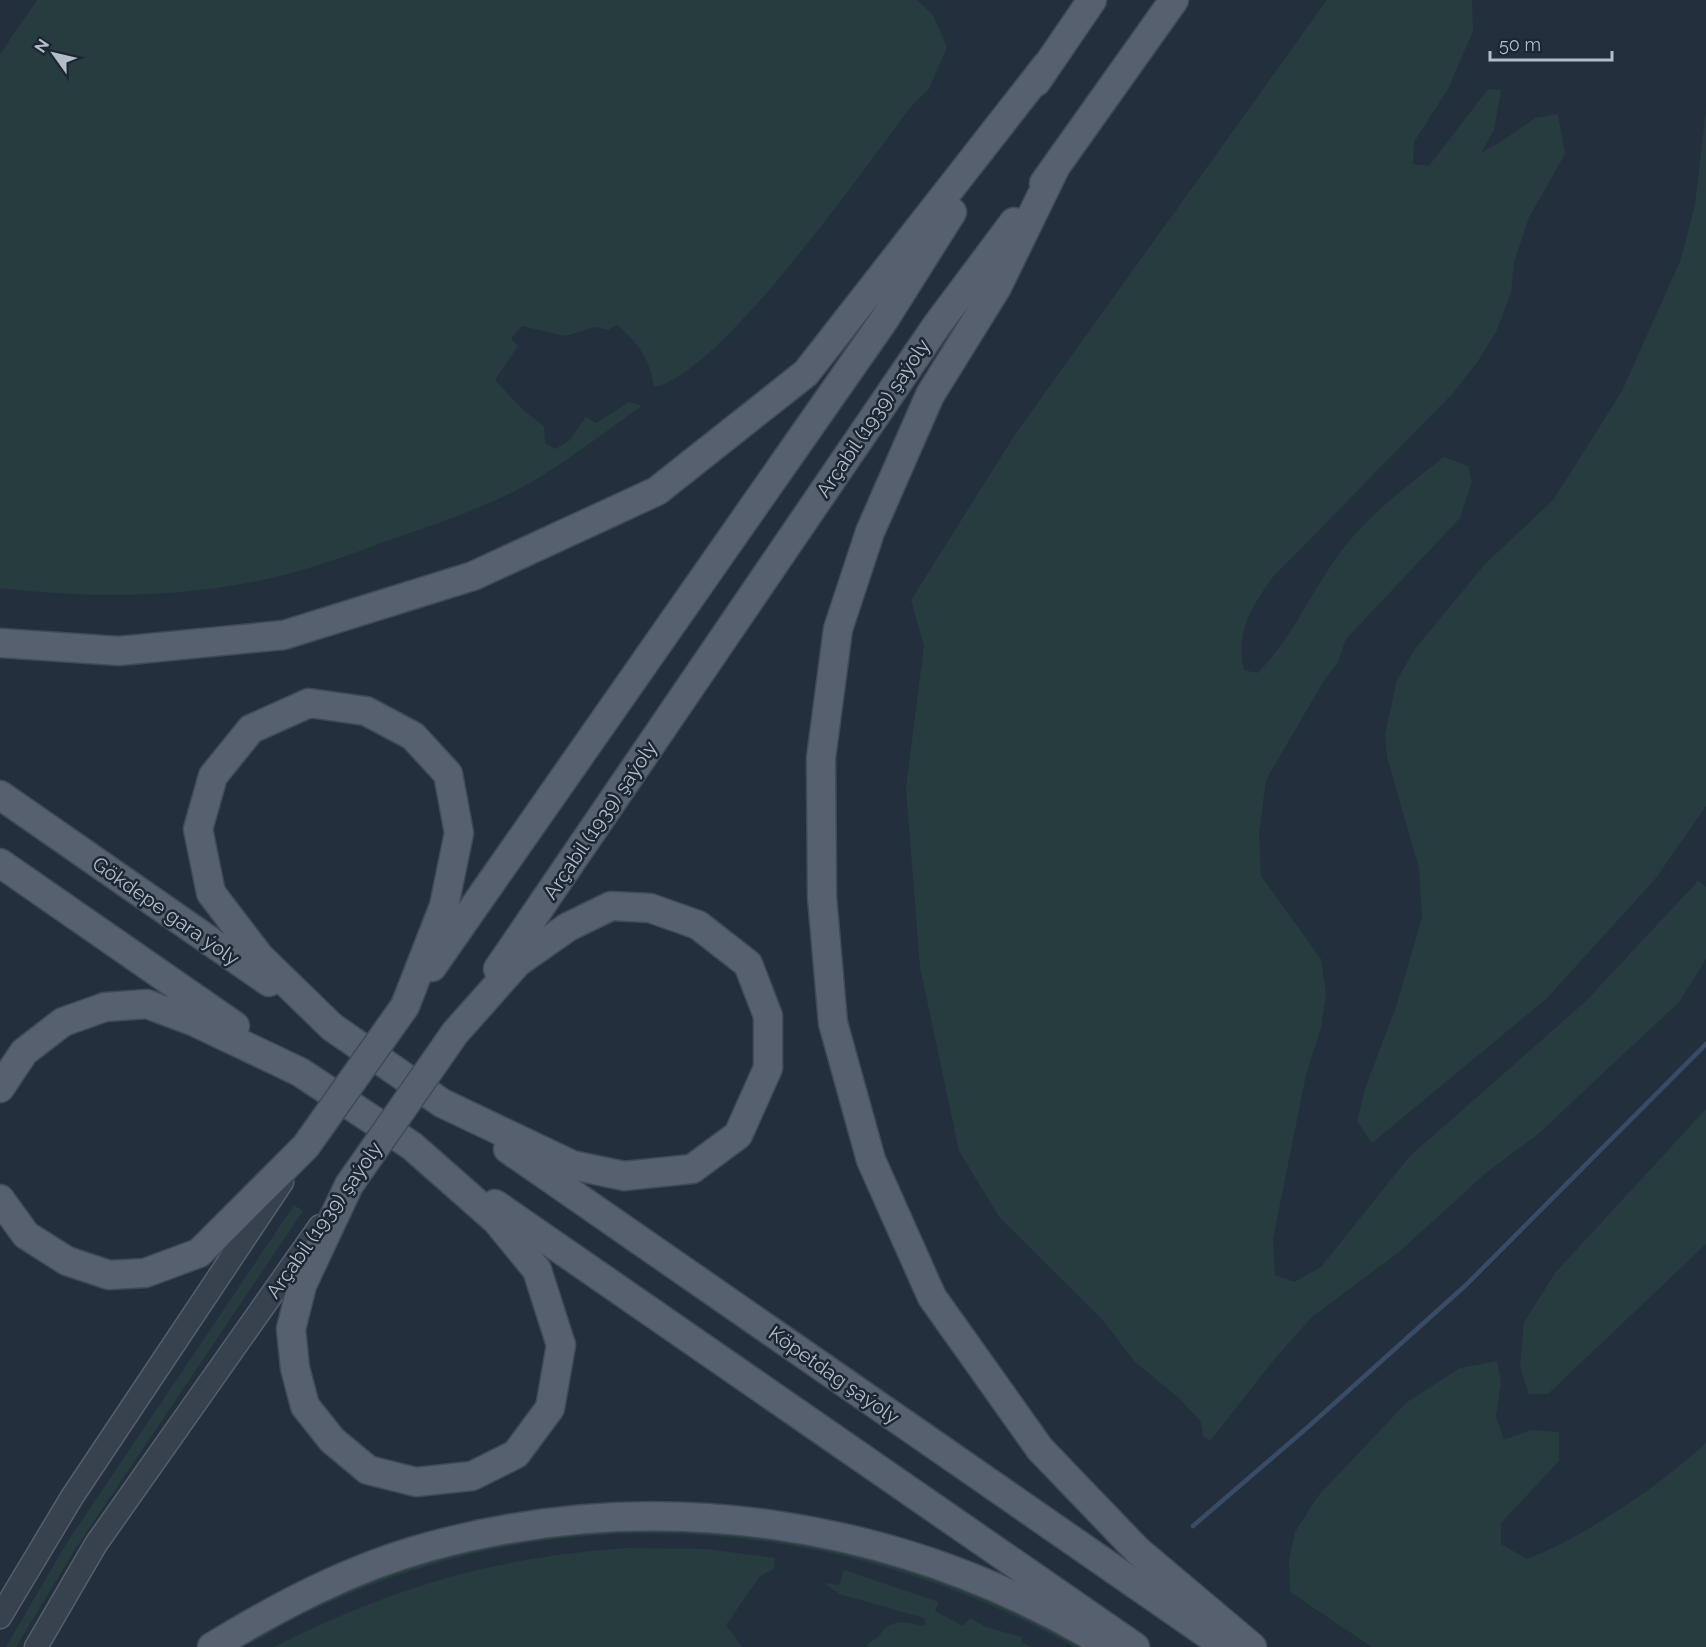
<svg xmlns="http://www.w3.org/2000/svg" width="1706" height="1647" viewBox="0 0 1706 1647" font-family="Raleway,sans-serif">
	<rect width="100%" height="100%" fill="#242f3e"/>
	<g fill="#263c3f">
		<path d="M37,0H917L933,15L947,47L929,89L913,104C867,164 720,376 654,387C651,361 637,341 617,325L608,330L595,327L565,336L522,326L511,338L518,346L495,380L523,410L544,426L545,443L555,449L569,441L586,417L596,423L629,402L642,406C600,435 558,469 513,492C476,510 435,525 395,538C349,555 301,573 253,582C170,598 84,598 0,588V54Z"/>
		<path d="M1327,0H1472L1473,31L1448,89L1414,142L1413,164L1429,166L1488,89L1501,90L1494,130L1481,153L1499,143L1535,118L1558,114L1565,154L1529,217L1514,262L1511,293L1496,332L1478,361L1454,392L1273,577C1252,606 1235,632 1244,670L1257,673C1289,643 1307,600 1332,564C1361,520 1403,489 1444,457L1468,466L1472,481L1460,518L1346,639L1338,662L1323,682L1266,780L1259,833L1261,876L1321,959L1326,994L1321,1028L1306,1075L1273,1239L1275,1275L1294,1282L1321,1267L1409,1157L1586,1001L1698,881L1706,887V959L1679,1002L1537,1135L1487,1172L1399,1252L1312,1317L1277,1356L1210,1441L1203,1436L1201,1422L1180,1399L1135,1362L1102,1319L1000,1218L959,1151L920,967L906,788L924,646L911,600L1016,433Z"/>
		<polygon points="1706,109 1706,806 1656,878 1546,999 1372,1143 1357,1121 1366,1086 1396,1007 1422,917 1419,868 1387,757 1385,734 1397,680 1415,649 1485,564 1554,499 1622,391 1681,259 1695,205"/>
		<polygon points="1706,1109 1706,1244 1548,1394 1529,1394 1520,1367 1524,1322 1555,1273"/>
		<polygon points="294,1205 303,1211 74,1551 16,1647 6,1647 66,1544"/>
		<path d="M1497,1361L1501,1382L1496,1416L1504,1440L1531,1430L1559,1432V1461L1501,1523V1544L1527,1559C1583,1538 1662,1484 1706,1443V1647H1372L1290,1592L1289,1561L1295,1532L1318,1496L1407,1402L1460,1368Z"/>
		<path d="M716,1528L862,1553L980,1593L1087,1647H1074C879,1536 643,1501 427,1566C379,1580 332,1600 288,1622C269,1632 253,1647 231,1647L354,1584L425,1560L570,1531Z"/>
		<path d="M627,1548L706,1549L775,1558L774,1569L760,1576L726,1625L742,1647H274C393,1587 494,1557 627,1548Z"/>
		<path d="M844,1570L939,1602L935,1611L963,1626L970,1618L986,1627L1022,1637V1643L1032,1647H869L867,1645C870,1641 875,1640 878,1637C890,1620 902,1620 921,1626L926,1624L924,1618L839,1594L824,1583L839,1585Z"/>
	</g>
	<g fill="none" stroke-linecap="round" stroke-linejoin="round">
		<polyline stroke="#394c67" stroke-width="4.5" points="1193,1526 1308,1427 1466,1285 1706,1044"/>
		<defs>
			<g id="minor">
				<polyline points="0,1617 72,1497 282,1182"/>
				<polyline points="36,1647 96,1544 320,1226"/>
			</g>
			<g id="major">
				<polyline points="1036,82 1092,0"/>
				<polyline points="1055,168 997,287 930,395 870,532 838,629 821,758 822,897 833,1023 871,1160 932,1297 1040,1449 1137,1550 1252,1647"/>
				<polyline points="1044,183 1174,0"/>
				<polyline points="0,643 119,651 284,635 473,576 657,491 806,373 1046,66"/>
				<polyline points="0,795 269,982"/>
				<polyline points="0,863 235,1026"/>
				<polyline points="432,967 884,320 952,212"/>
				<polyline points="498,969 937,325 1014,222"/>
				<polyline points="405,1006 444,906 459,833 448,774 413,736 366,711 309,703 251,729 213,776 198,829 211,893 259,956 332,1027 442,1103 572,1165 624,1176 692,1169 738,1135 768,1068 768,1016 748,964 698,925 650,908 611,906 568,927 518,962 455,1033"/>
				<polyline points="0,1088 24,1052 63,1022 105,1007 147,1004 195,1022 300,1072 412,1146 496,1220 537,1270 561,1345 550,1408 516,1454 472,1476 416,1482 368,1470 332,1440 305,1406 295,1368 291,1329 302,1285 349,1185"/>
				<polyline points="508,1149 1226,1647"/>
				<polyline points="0,1199 26,1235 67,1261 109,1275 145,1273 199,1253 306,1146"/>
				<polyline points="495,1204 1135,1647"/>
				<path d="M212,1647C279,1606 351,1568 428,1547C660,1483 904,1521 1110,1647"/>
			</g>
		</defs>
		<use href="#minor" stroke="#565f6c" stroke-width="25"/>
		<use href="#major" stroke="#414a57" stroke-width="31"/>
		<use href="#minor" stroke="#38414e" stroke-width="22"/>
		<use href="#major" stroke="#56606e" stroke-width="28"/>
		<defs>
			<g id="major-bridge">
				<polyline points="306,1146 405,1006"/>
				<polyline points="349,1185 455,1033"/>
			</g>
		</defs>
		<use href="#major-bridge" stroke="#414a57" stroke-width="31" stroke-linecap="butt"/>
		<use href="#major-bridge" stroke="#56606e" stroke-width="28"/>
	</g>
	<g text-anchor="middle" stroke-width="5" stroke-linejoin="round" paint-order="stroke">
		<g font-size="20" fill="#b4bcc9" stroke="#1d2633">
			<text transform="translate(873 418) rotate(-56)" y="7">Arçabil (1939) şaýoly</text>
			<text transform="translate(600 820) rotate(-56)" y="7">Arçabil (1939) şaýoly</text>
			<text transform="translate(166 911) rotate(35)" y="7">Gökdepe gara ýoly</text>
			<text transform="translate(324 1220) rotate(-55)" y="7">Arçabil (1939) şaýoly</text>
			<text transform="translate(834 1375) rotate(35)" y="7">Köpetdag şaýoly</text>
		</g>
	</g>
	<g transform="translate(54 54) rotate(304)" stroke="#1d2633" stroke-width="4.5" paint-order="stroke">
	<path d="M0-4.5L10 22L0 15L-10 22Z" fill="#b4bcc9"/>
	<text y="-9" font-size="16" font-weight="bold" text-anchor="middle" fill="#b4bcc9">N</text>
	</g>
	<path d="M1490 51v9h122v-9" fill="none" stroke="#b4bcc9" stroke-width="3"/>
	<text x="1499" y="51" font-size="18" fill="#b4bcc9" stroke="#1d2633" stroke-width="4.5" paint-order="stroke">50 m</text>
</svg>
